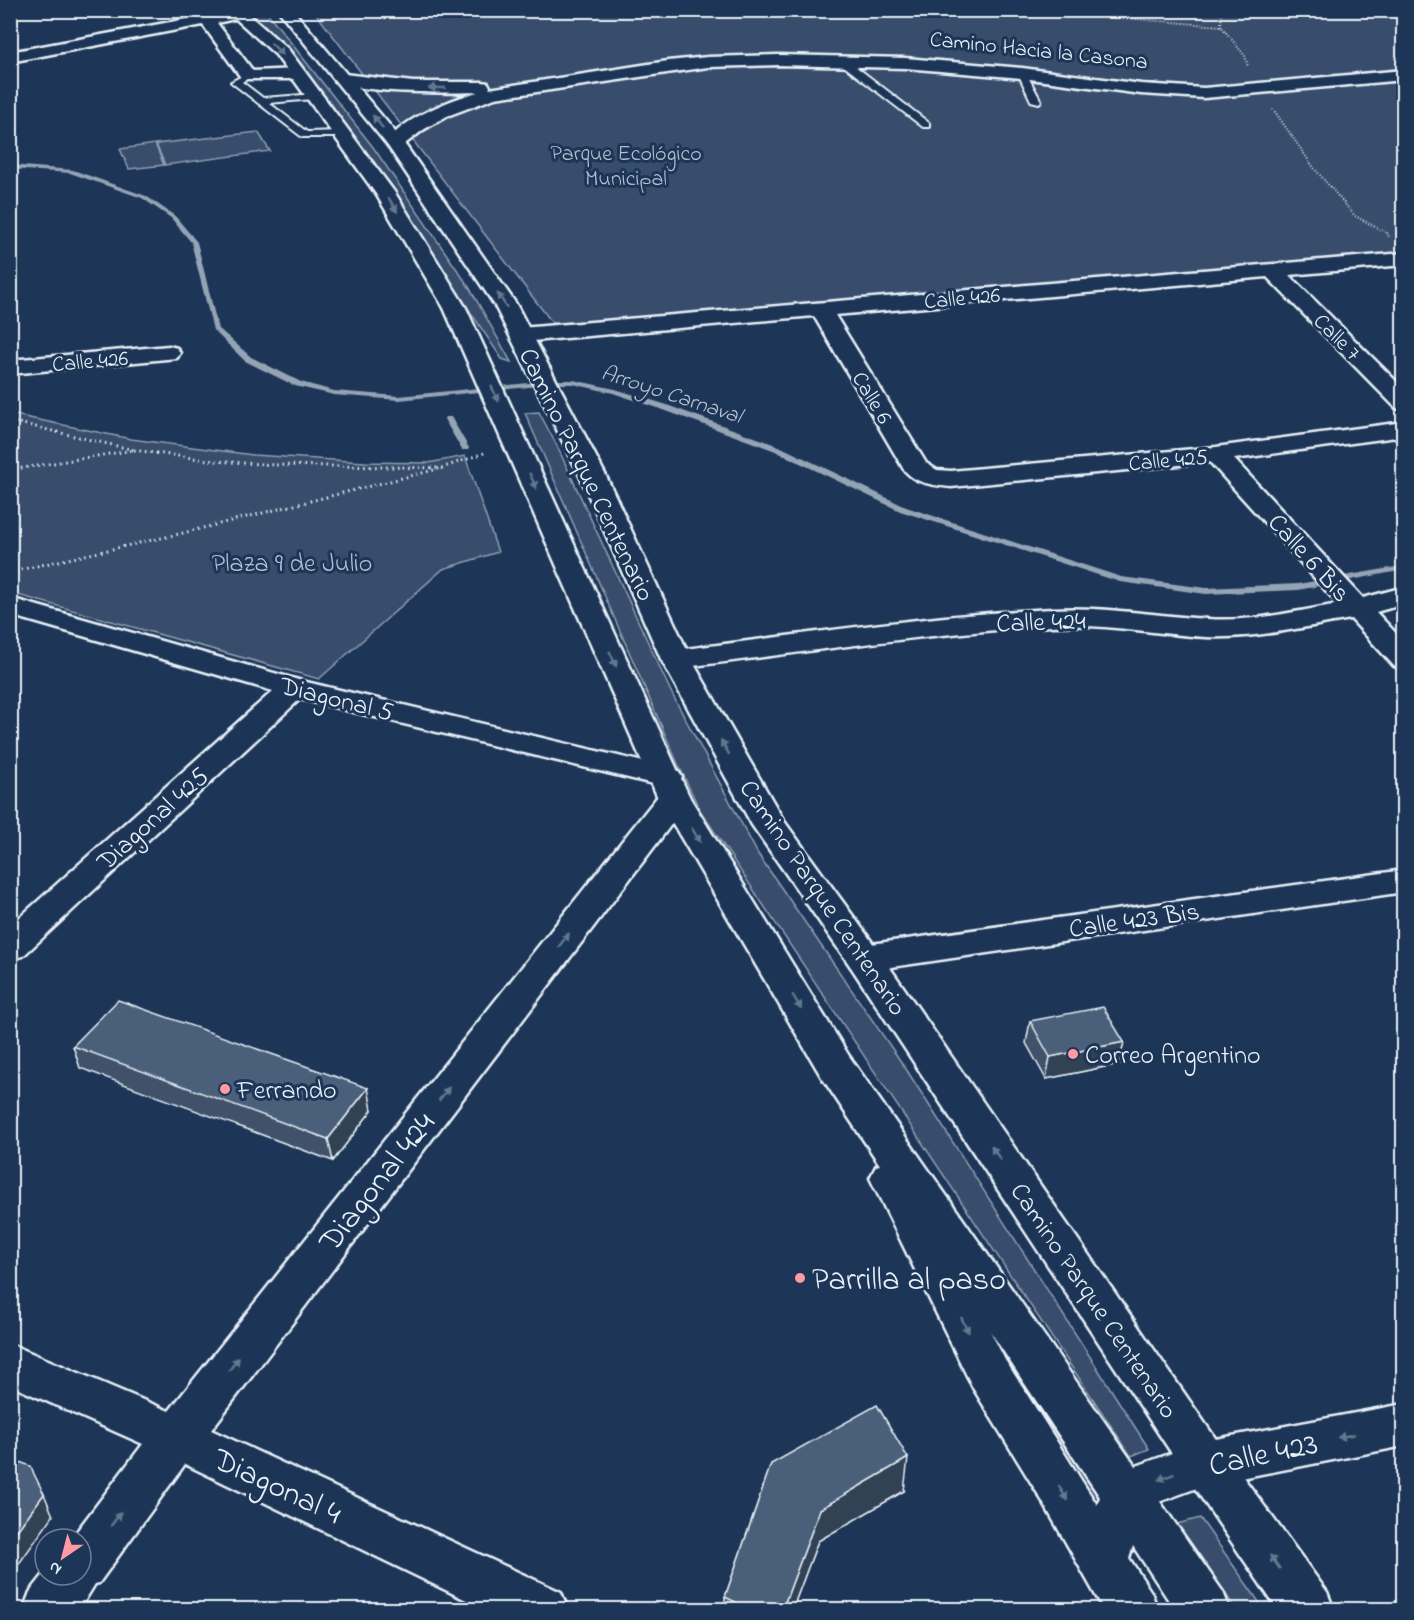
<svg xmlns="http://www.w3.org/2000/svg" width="1414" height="1620" viewBox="0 0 1414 1620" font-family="'Indie Flower',sans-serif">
	<rect width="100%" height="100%" fill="#1d3557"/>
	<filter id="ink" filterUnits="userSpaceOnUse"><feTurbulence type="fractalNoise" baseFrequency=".0167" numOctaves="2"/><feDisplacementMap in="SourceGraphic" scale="12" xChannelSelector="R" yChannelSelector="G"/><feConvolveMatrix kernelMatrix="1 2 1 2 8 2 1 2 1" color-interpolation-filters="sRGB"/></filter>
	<g filter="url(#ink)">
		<g fill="#374d6c" stroke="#909fb2" stroke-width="1.5">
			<path d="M266,11L373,147L469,287L511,362L502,359C466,306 431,252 396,199C353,133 308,65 250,12Z"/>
			<polygon points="314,11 1403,11 1403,255 554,325"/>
			<polygon points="258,132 270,151 165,165 156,144"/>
			<polygon points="155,144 164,165 129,169 120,149"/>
			<polygon points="539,412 557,446 672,694 758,854 906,1069 1149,1449 1131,1456 700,810 678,764 525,413"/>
			<polygon points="10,414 131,439 253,455 365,462 428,463 465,456 498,552 443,569 319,679 11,593"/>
			<polygon points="1063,1441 1104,1507 1092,1511 1053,1447"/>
			<polygon points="1200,1518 1264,1609 1236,1609 1177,1524"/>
		</g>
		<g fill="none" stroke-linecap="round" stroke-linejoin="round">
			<g fill="#95a4b5" fill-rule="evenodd">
				<polygon points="10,165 73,170 146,196 175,216 197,242 218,328 251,357 301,382 334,391 399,396 559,380 573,380 615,389 664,404 779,446 906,507 1121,577 1206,588 1298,584 1396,567 1404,564 1404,570 1298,590 1206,594 1120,582 900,511 773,450 658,408 613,393 573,384 559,384 399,400 334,395 295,386 245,361 213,330 191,242 171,218 142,198 70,173 10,169"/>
				<polygon points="445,417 451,417 469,448 468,450 462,450 444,419"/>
			</g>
			<defs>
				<g id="lane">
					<polygon points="840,59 846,59 929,123 929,127 923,127 840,63"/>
					<polygon points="1019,71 1026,73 1041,101 1039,103 1031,101 1018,73"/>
					<polygon points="248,73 252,76 242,82 263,98 316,94 316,98 313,99 269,103 307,132 341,131 346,134 341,137 302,137 231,82"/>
				</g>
				<g id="street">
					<polygon points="185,10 200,10 209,15 243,11 246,14 243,17 217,23 253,71 297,69 305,74 297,79 242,79 203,25 10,62 10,52 192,18 186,15"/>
					<path d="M778,55L905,58L1022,68L1141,84L1204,88L1404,70V80L1204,98L1141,94L1022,78L905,68L778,65L708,67L495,98L447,116L423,130L401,147H389L386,143C403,118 450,100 478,92C456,93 347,94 336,79L344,74L413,82H482L488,83L490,87L489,89L668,61L708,57Z"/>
					<path d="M1404,253V265L1289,275L1404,389V410L1396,408L1267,277L835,315L926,463L937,470L951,471L1216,447L1404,422V436L1234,459L1363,598L1404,587V604L1376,612L1404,642V669L1394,666L1351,619C1303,627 1255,639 1206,637C1155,634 1104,623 1052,626C926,633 801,653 676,668L666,665L661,659L666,653L676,650C801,635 926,615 1052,609C1104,606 1155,616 1207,619C1251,622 1294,612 1338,604L1210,462L951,487C933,485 914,484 903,468L814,316L521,342L513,340L510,335L513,330L521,328Z"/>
					<polygon points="169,346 177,348 180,353 177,358 10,374 10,360"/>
					<polygon points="10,598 302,681 677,770 682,777 677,784 666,787 300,699 23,956 10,959 10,926 273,691 10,615"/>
					<polygon points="674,788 686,791 690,798 686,805 211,1430 561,1592 568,1610 487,1610 185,1464 99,1583 95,1584 79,1610 23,1610 30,1592 45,1573 45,1575 81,1575 81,1539 71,1539 143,1444 10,1385 10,1344 169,1411 662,791"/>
					<polygon points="1404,870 1404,892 864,971 851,967 846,958 851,949 864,945"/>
					<polygon points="1404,1404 1404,1446 1205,1485 1126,1514 1109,1508 1102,1492 1109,1476 1205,1441"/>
				</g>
				<g id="primary">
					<path d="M226,10H243L288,49L395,193L466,308L690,798L849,1056L1223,1592L1230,1610H1175L1133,1546L1129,1558L1151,1592L1158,1610H1104L1043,1502L973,1388L870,1178L876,1166L880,1165L821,1076L658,798L444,308L376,194L276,55ZM990,1331L1100,1497L1097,1505L1005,1360Z"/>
					<polygon points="278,10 293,10 401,139 516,304 606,476 691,659 784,821 877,949 1222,1448 1327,1592 1334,1610 1278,1610 1188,1478 851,967 752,825 661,659 580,476 494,304 388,146"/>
				</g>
			</defs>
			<use href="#lane" stroke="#e8f1f8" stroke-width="4"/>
			<use href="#street" stroke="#e8f1f8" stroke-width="5"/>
			<use href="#primary" stroke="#e8f1f8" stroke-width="5"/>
			<g stroke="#e8f1f8" stroke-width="2" stroke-dasharray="1 2" stroke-linecap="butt">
				<polyline points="1025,10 1221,26"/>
				<polyline points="1222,10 1221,26 1245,56 1248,67"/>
				<polyline points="1273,109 1314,168 1355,216 1387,233 1389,237"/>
				<polyline points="10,421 17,423"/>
			</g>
			<g stroke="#e8f1f8" stroke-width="3" stroke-dasharray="1.5 4" stroke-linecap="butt">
				<polyline points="134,450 215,461 275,465 442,468 487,452"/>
				<polyline points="10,470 134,450 10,421"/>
				<polyline points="10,572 179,534 442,468"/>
			</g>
			<use href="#lane" fill="#1d3557" fill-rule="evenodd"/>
			<use href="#street" fill="#1d3557" fill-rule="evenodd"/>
			<use href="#primary" fill="#1d3557" fill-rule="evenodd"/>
		</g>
		<g fill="#3f5169" stroke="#e8f1f8" stroke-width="1.5">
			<polygon points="1030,1021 1119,1064 1046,1079 1026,1043"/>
			<polygon points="73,1046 372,1110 333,1161 80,1068"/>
			<polygon points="771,1464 904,1491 818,1541 792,1610 725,1610 725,1597"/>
		</g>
		<g fill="#334255" stroke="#e8f1f8" stroke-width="1.5">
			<polygon points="1124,1042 1119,1064 1046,1079 1050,1057"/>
			<polygon points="368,1088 372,1110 333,1161 328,1139"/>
			<polygon points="908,1458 904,1491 818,1541 792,1610 782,1610 820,1509"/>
			<polygon points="44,1494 53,1516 13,1572 10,1565 10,1540"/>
		</g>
		<g fill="#495e7a" stroke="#e8f1f8" stroke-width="1.5">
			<polygon points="118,1000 368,1088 328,1139 73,1046"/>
			<polygon points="1103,1007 1124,1042 1050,1057 1030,1021"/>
			<polygon points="877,1405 908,1458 820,1509 782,1610 753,1610 725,1597 771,1464"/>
			<polygon points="10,1458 30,1466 44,1494 10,1540"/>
		</g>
		<defs><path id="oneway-solid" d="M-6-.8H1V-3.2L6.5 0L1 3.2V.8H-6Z" transform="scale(1.5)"/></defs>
		<g fill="#64778f">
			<use href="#oneway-solid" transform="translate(277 49) rotate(44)"/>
			<use href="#oneway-solid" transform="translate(437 88) rotate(-180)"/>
			<use href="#oneway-solid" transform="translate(378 122) rotate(-128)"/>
			<use href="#oneway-solid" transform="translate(393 205) rotate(59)"/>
			<use href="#oneway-solid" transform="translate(502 300) rotate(-123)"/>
			<use href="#oneway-solid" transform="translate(495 394) rotate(65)"/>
			<use href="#oneway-solid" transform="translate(533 481) rotate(66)"/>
			<use href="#oneway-solid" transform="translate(613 659) rotate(66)"/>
			<use href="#oneway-solid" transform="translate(725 747) rotate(-119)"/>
			<use href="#oneway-solid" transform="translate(696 835) rotate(59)"/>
			<use href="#oneway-solid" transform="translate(564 940) rotate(-52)"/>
			<use href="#oneway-solid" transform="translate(797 1002) rotate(59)"/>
			<use href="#oneway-solid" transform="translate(444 1094) rotate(-52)"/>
			<use href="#oneway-solid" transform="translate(996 1153) rotate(-124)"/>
			<use href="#oneway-solid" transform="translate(965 1325) rotate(63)"/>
			<use href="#oneway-solid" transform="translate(234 1364) rotate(-52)"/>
			<use href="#oneway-solid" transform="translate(1346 1436) rotate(169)"/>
			<use href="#oneway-solid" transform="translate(1166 1477) rotate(160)"/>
			<use href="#oneway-solid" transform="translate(1063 1493) rotate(60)"/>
			<use href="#oneway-solid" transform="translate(116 1519) rotate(-53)"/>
			<use href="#oneway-solid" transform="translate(1275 1562) rotate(-125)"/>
		</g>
	</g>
	<g fill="#ff9aa2" stroke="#1d3557" stroke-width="2">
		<circle cx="1073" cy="1054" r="6"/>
		<circle cx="225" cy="1089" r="6"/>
		<circle cx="800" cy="1278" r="6"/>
	</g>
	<g text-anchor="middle" stroke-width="6" stroke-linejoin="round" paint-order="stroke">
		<g font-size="22" fill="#e8f1f8" stroke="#1d3557">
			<text transform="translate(1039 49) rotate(6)" y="8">Camino Hacia la Casona</text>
			<text transform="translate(962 297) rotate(-5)" y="8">Calle 426</text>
			<text transform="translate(1338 336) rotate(45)" y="8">Calle 7</text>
			<text transform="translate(90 360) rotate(-5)" y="8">Calle 426</text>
			<text transform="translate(873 397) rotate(59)" y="8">Calle 6</text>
			<text transform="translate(1168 459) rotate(-5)" y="8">Calle 425</text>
		</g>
		<g font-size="22" fill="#b3c0ce" stroke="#1d3557">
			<text x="626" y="160">Parque Ecológico<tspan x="626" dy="25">Municipal</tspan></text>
		</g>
		<g font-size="22" font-style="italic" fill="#b7c4d1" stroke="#1d3557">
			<text transform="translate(672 393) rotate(18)" y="8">Arroyo Carnaval</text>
		</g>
		<g font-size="26" fill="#e8f1f8" stroke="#1d3557">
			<text transform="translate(588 474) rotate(64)" y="9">Camino Parque Centenario</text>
			<text transform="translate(1310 557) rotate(48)" y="9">Calle 6 Bis</text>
			<text transform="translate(1041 621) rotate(-2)" y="9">Calle 424</text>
			<text transform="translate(337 698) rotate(14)" y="9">Diagonal 5</text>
			<text transform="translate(152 818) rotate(-42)" y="9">Diagonal 425</text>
			<text transform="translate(824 897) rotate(56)" y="9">Camino Parque Centenario</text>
			<text transform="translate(1134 919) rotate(-8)" y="9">Calle 423 Bis</text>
			<text transform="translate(1095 1300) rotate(56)" y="9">Camino Parque Centenario</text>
		</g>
		<g font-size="26" fill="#b3c0ce" stroke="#1d3557">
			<text x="292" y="571">Plaza 9 de Julio</text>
		</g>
		<g font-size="26" fill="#e8f1f8" stroke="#1d3557" text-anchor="start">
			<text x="1085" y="1063">Correo Argentino</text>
			<text x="237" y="1098">Ferrando</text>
		</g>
		<g font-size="32" fill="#e8f1f8" stroke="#1d3557">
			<text transform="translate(376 1181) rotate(-52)" y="11">Diagonal 424</text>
			<text transform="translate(1263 1453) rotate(-12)" y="11">Calle 423</text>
			<text transform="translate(278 1485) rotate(25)" y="11">Diagonal 4</text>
		</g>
		<g font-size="32" fill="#e8f1f8" stroke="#1d3557" text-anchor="start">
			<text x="812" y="1289">Parrilla al paso</text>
		</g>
	</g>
	<rect width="1414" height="1620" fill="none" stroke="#1d3557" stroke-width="36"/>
	<rect x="18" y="18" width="1378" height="1584" fill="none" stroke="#e8f1f8" stroke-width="2" filter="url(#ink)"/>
	<g transform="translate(63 1557) rotate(215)"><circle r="28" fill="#1d3557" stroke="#6e8097" stroke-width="1.5"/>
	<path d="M0-4.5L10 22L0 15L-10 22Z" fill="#ff9aa2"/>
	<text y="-9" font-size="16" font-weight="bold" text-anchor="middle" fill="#e8f1f8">N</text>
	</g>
</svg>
